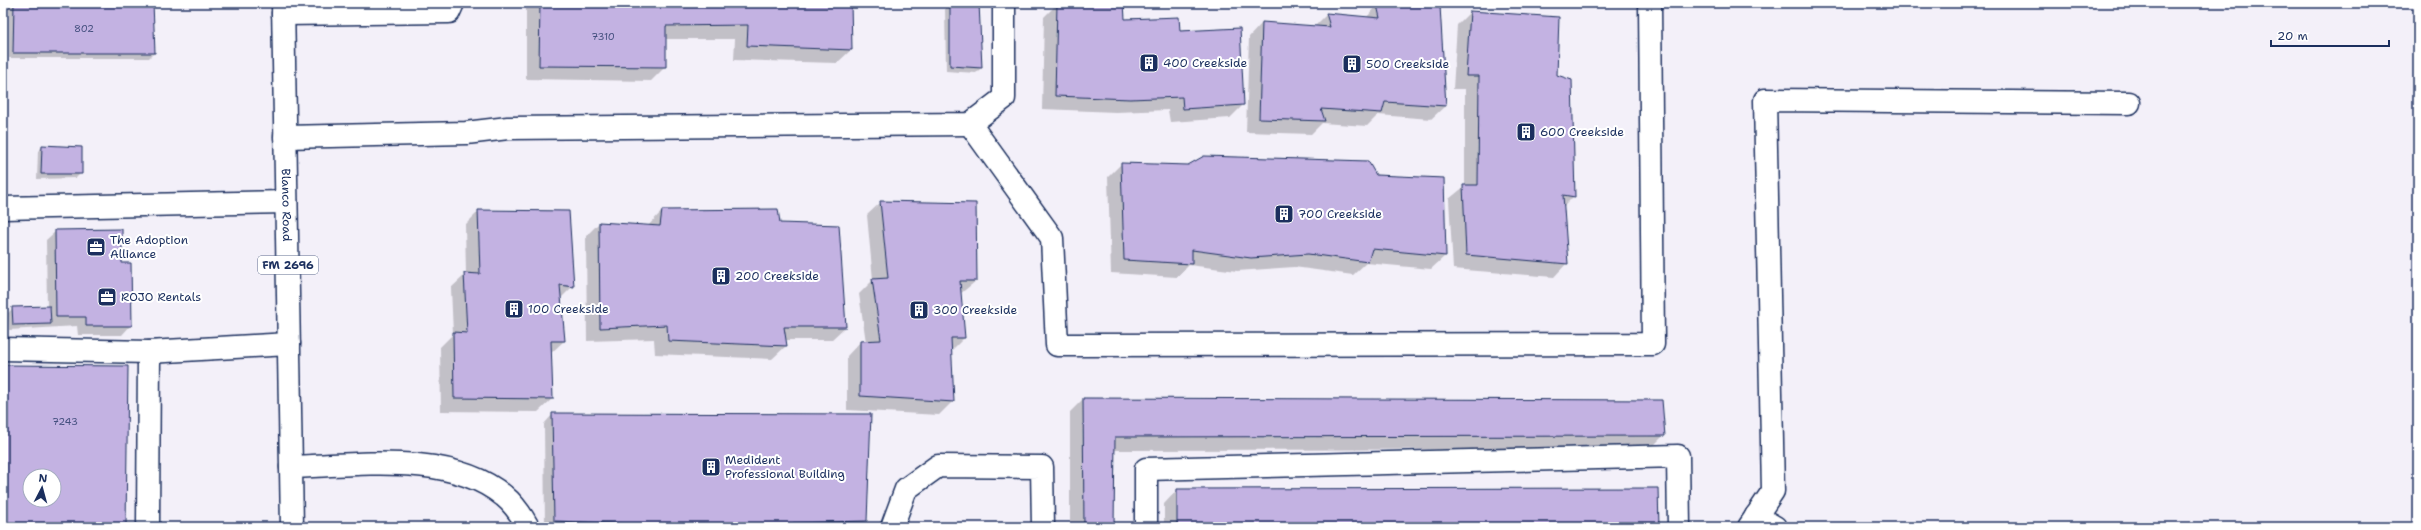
<svg xmlns="http://www.w3.org/2000/svg" width="2421" height="530" viewBox="0 0 2421 530" font-family="'Shantell Sans',sans-serif">
	<rect width="100%" height="100%" fill="#f3f0f9"/>
	<filter id="ink" filterUnits="userSpaceOnUse"><feTurbulence type="fractalNoise" baseFrequency=".025" numOctaves="2"/><feDisplacementMap in="SourceGraphic" scale="8" xChannelSelector="R" yChannelSelector="G"/><feConvolveMatrix kernelMatrix="1 2 1 2 8 2 1 2 1" color-interpolation-filters="sRGB"/></filter>
	<g filter="url(#ink)">
		<g fill="#0003">
			<polygon points="9,3 152,3 154,53 149,58 9,58"/>
			<polygon points="526,3 850,3 851,50 837,63 734,60 735,39 665,39 665,67 651,81 526,79"/>
			<polygon points="949,3 978,3 981,68 976,73 946,71 945,6"/>
			<polygon points="1057,4 1179,32 1243,105 1230,118 1170,122 1168,110 1116,112 1042,109 1044,17"/>
			<polygon points="1377,6 1439,7 1445,106 1431,119 1378,115 1367,126 1322,123 1311,134 1246,132 1249,37 1262,23 1314,27 1327,14 1366,18"/>
			<polygon points="1470,12 1556,76 1574,196 1563,207 1567,263 1554,277 1453,269 1449,199 1465,186 1465,89 1453,89 1457,25"/>
			<polygon points="43,146 81,173 76,178 37,179 38,151"/>
			<polygon points="1121,164 1375,176 1445,256 1431,269 1366,263 1353,275 1294,267 1237,271 1189,265 1177,277 1111,273 1108,177"/>
			<polygon points="881,202 976,281 960,294 964,338 951,351 953,401 939,415 847,410 847,356 860,342 866,342 859,294 873,280 867,215"/>
			<polygon points="479,211 573,286 560,299 564,341 550,354 552,399 538,412 441,411 440,347 453,334 451,288 466,274 465,225"/>
			<polygon points="662,211 845,327 831,340 785,340 786,346 772,359 655,354 654,339 587,341 586,236 599,223 648,226"/>
			<polygon points="56,231 121,264 131,325 122,335 78,335 77,326 9,330 8,313 13,308 47,307 46,240"/>
			<polygon points="1084,398 1664,435 1650,449 1114,450 1113,527 1070,527 1070,412"/>
			<polygon points="553,414 866,521 860,527 545,527 544,424"/>
			<polygon points="1177,490 1658,527 1164,527 1164,504"/>
		</g>
		<g fill="#c3b2e2" stroke="#1b2f5e" fill-rule="evenodd">
			<polygon points="14,3 153,3 155,53 13,53"/>
			<polygon points="540,3 851,3 852,50 747,46 748,25 666,26 666,67 539,66"/>
			<polygon points="950,3 979,3 982,68 950,66"/>
			<polygon points="1057,3 1124,3 1125,19 1179,17 1180,31 1240,28 1244,105 1183,109 1182,97 1130,99 1055,96"/>
			<polygon points="1377,5 1440,6 1446,106 1385,102 1382,113 1321,109 1325,121 1259,119 1262,22 1330,27 1326,13 1380,18"/>
			<polygon points="1470,11 1559,17 1557,75 1572,80 1575,197 1563,195 1568,264 1466,255 1463,185 1478,185 1479,76 1466,76"/>
			<polygon points="42,145 82,147 82,174 41,174"/>
			<polygon points="1204,156 1368,161 1376,175 1444,178 1446,256 1372,249 1368,262 1308,254 1251,258 1192,250 1192,264 1124,260 1121,163 1188,165"/>
			<polygon points="880,201 976,203 977,281 960,281 965,338 951,338 954,402 860,396 860,341 881,340 872,279 888,278"/>
			<polygon points="778,209 780,223 839,225 846,327 784,327 787,346 668,341 667,325 600,328 599,222 660,226 662,210"/>
			<polygon points="478,210 569,211 574,287 560,285 565,341 551,341 553,399 454,398 453,332 467,333 464,273 480,274"/>
			<polygon points="122,229 122,263 131,263 132,326 86,326 86,317 56,317 55,230"/>
			<polygon points="50,306 51,324 13,325 12,307"/>
			<path d="M3,365L128,366L126,527H3ZM30,476H54V500H30Z"/>
			<polygon points="1083,398 1662,400 1665,436 1115,437 1114,527 1084,527"/>
			<polygon points="552,413 871,414 867,521 793,523 793,527 666,527 666,525 554,521"/>
			<polygon points="1658,488 1659,527 1177,527 1177,489"/>
		</g>
		<g fill="none" stroke-linecap="round" stroke-linejoin="round">
			<defs>
				<g id="minor">
					<polyline points="283,14 449,12 453,3"/>
					<polyline points="970,124 1052,238 1057,345 1653,344 1650,3"/>
					<polyline points="285,137 466,133 508,128 970,124 1004,98 1004,3"/>
					<polyline points="3,208 286,202"/>
					<polyline points="3,349 149,352 289,344"/>
					<path d="M291,467C356,465 451,451 504,496C514,504 522,516 528,527"/>
					<polyline points="1756,516 1775,527"/>
					<polyline points="148,527 149,352"/>
					<polyline points="892,527 906,489 938,466 1042,467 1043,527"/>
					<polyline points="1146,527 1146,469 1678,456 1679,527"/>
					<polyline points="1749,527 1773,491 1765,100 2129,103"/>
				</g>
				<g id="major">
					<path id="s1" d="M283,3L292,527"/>
				</g>
			</defs>
			<use href="#minor" stroke="#1b2f5e" stroke-width="25"/>
			<use href="#major" stroke="#1b2f5e" stroke-width="25"/>
			<use href="#minor" stroke="#fff" stroke-width="22"/>
			<use href="#major" stroke="#fff" stroke-width="22"/>
		</g>
	</g>
	<defs>
		<symbol id="building-square" viewBox="-11 -11 22 22"><rect x="-9" y="-9" width="18" height="18" rx="4" fill="#1b2f5e" stroke="#fff"/><path d="M-4-6H4V6H1V3H-1V6H-4ZM-2.5-4.3h1.7v1.8h-1.7ZM.8-4.3h1.7v1.8H.8ZM-2.5-1h1.7V.8h-1.7ZM.8-1h1.7V.8H.8Z" fill="#fff"/></symbol>
		<symbol id="office-square" viewBox="-11 -11 22 22"><rect x="-9" y="-9" width="18" height="18" rx="4" fill="#1b2f5e" stroke="#fff"/><path d="M-6-3h4V-5.5h4V-3h4V5H-6ZM-1-4.5V-3h2v-1.5ZM-6 0V1H6V0Z" fill="#fff"/></symbol>
	</defs>
	<g fill-rule="evenodd">
		<use href="#building-square" x="1138" y="52" width="22" height="22"/>
		<use href="#building-square" x="1341" y="53" width="22" height="22"/>
		<use href="#building-square" x="1515" y="121" width="22" height="22"/>
		<use href="#building-square" x="1273" y="203" width="22" height="22"/>
		<use href="#office-square" x="85" y="236" width="22" height="22"/>
		<use href="#building-square" x="710" y="265" width="22" height="22"/>
		<use href="#office-square" x="96" y="286" width="22" height="22"/>
		<use href="#building-square" x="503" y="298" width="22" height="22"/>
		<use href="#building-square" x="908" y="299" width="22" height="22"/>
		<use href="#building-square" x="700" y="456" width="22" height="22"/>
	</g>
	<g text-anchor="middle" stroke-width="4" stroke-linejoin="round" paint-order="stroke">
		<g font-size="10" fill="#45507f">
			<text x="84" y="32">802</text>
			<text x="603" y="40">7310</text>
			<text x="65" y="425">7243</text>
		</g>
		<rect fill="#fff" stroke="#5f6d8e" stroke-width="1" x="258" y="256" width="60" height="18" rx="3"/>
		<g font-size="11" font-weight="bold" fill="#1b2f5e">
			<text x="288" y="269">FM 2696</text>
		</g>
		<g font-size="12" fill="#1b2f5e" stroke="#fff" text-anchor="start">
			<text x="1163" y="67">400 Creekside</text>
			<text x="1366" y="68">500 Creekside</text>
			<text x="1540" y="136">600 Creekside</text>
			<text x="1298" y="218">700 Creekside</text>
			<text x="110" y="244">The Adoption<tspan x="110" dy="14">Alliance</tspan></text>
			<text x="735" y="280">200 Creekside</text>
			<text x="121" y="301">ROJO Rentals</text>
			<text x="528" y="313">100 Creekside</text>
			<text x="933" y="314">300 Creekside</text>
			<text x="725" y="464">Medident<tspan x="725" dy="14">Professional Building</tspan></text>
		</g>
		<g font-size="12" fill="#1b2f5e" stroke="#fff">
			<text dy="4" stroke="none"><textPath href="#s1" startOffset="202">Blanco Road</textPath></text>
		</g>
	</g>
	<rect width="2421" height="530" fill="none" stroke="#fff" stroke-width="16"/>
	<rect x="8" y="8" width="2405" height="514" fill="none" stroke="#1b2f5e" stroke-width="1.5" filter="url(#ink)"/>
	<g transform="translate(42 488) rotate(6)"><circle r="19" fill="#ffffff" stroke="#a4acbf"/>
	<path d="M0-3L7 15L0 10L-7 15Z" fill="#1b2f5e"/>
	<text y="-6" font-size="11" font-weight="bold" text-anchor="middle" fill="#1b2f5e">N</text>
	</g>
	<path d="M2271 40v6h118v-6" fill="none" stroke="#1b2f5e" stroke-width="2"/>
	<text x="2277" y="40" font-size="12" fill="#1b2f5e" stroke="#ffffff" stroke-width="3" paint-order="stroke">20 m</text>
</svg>
